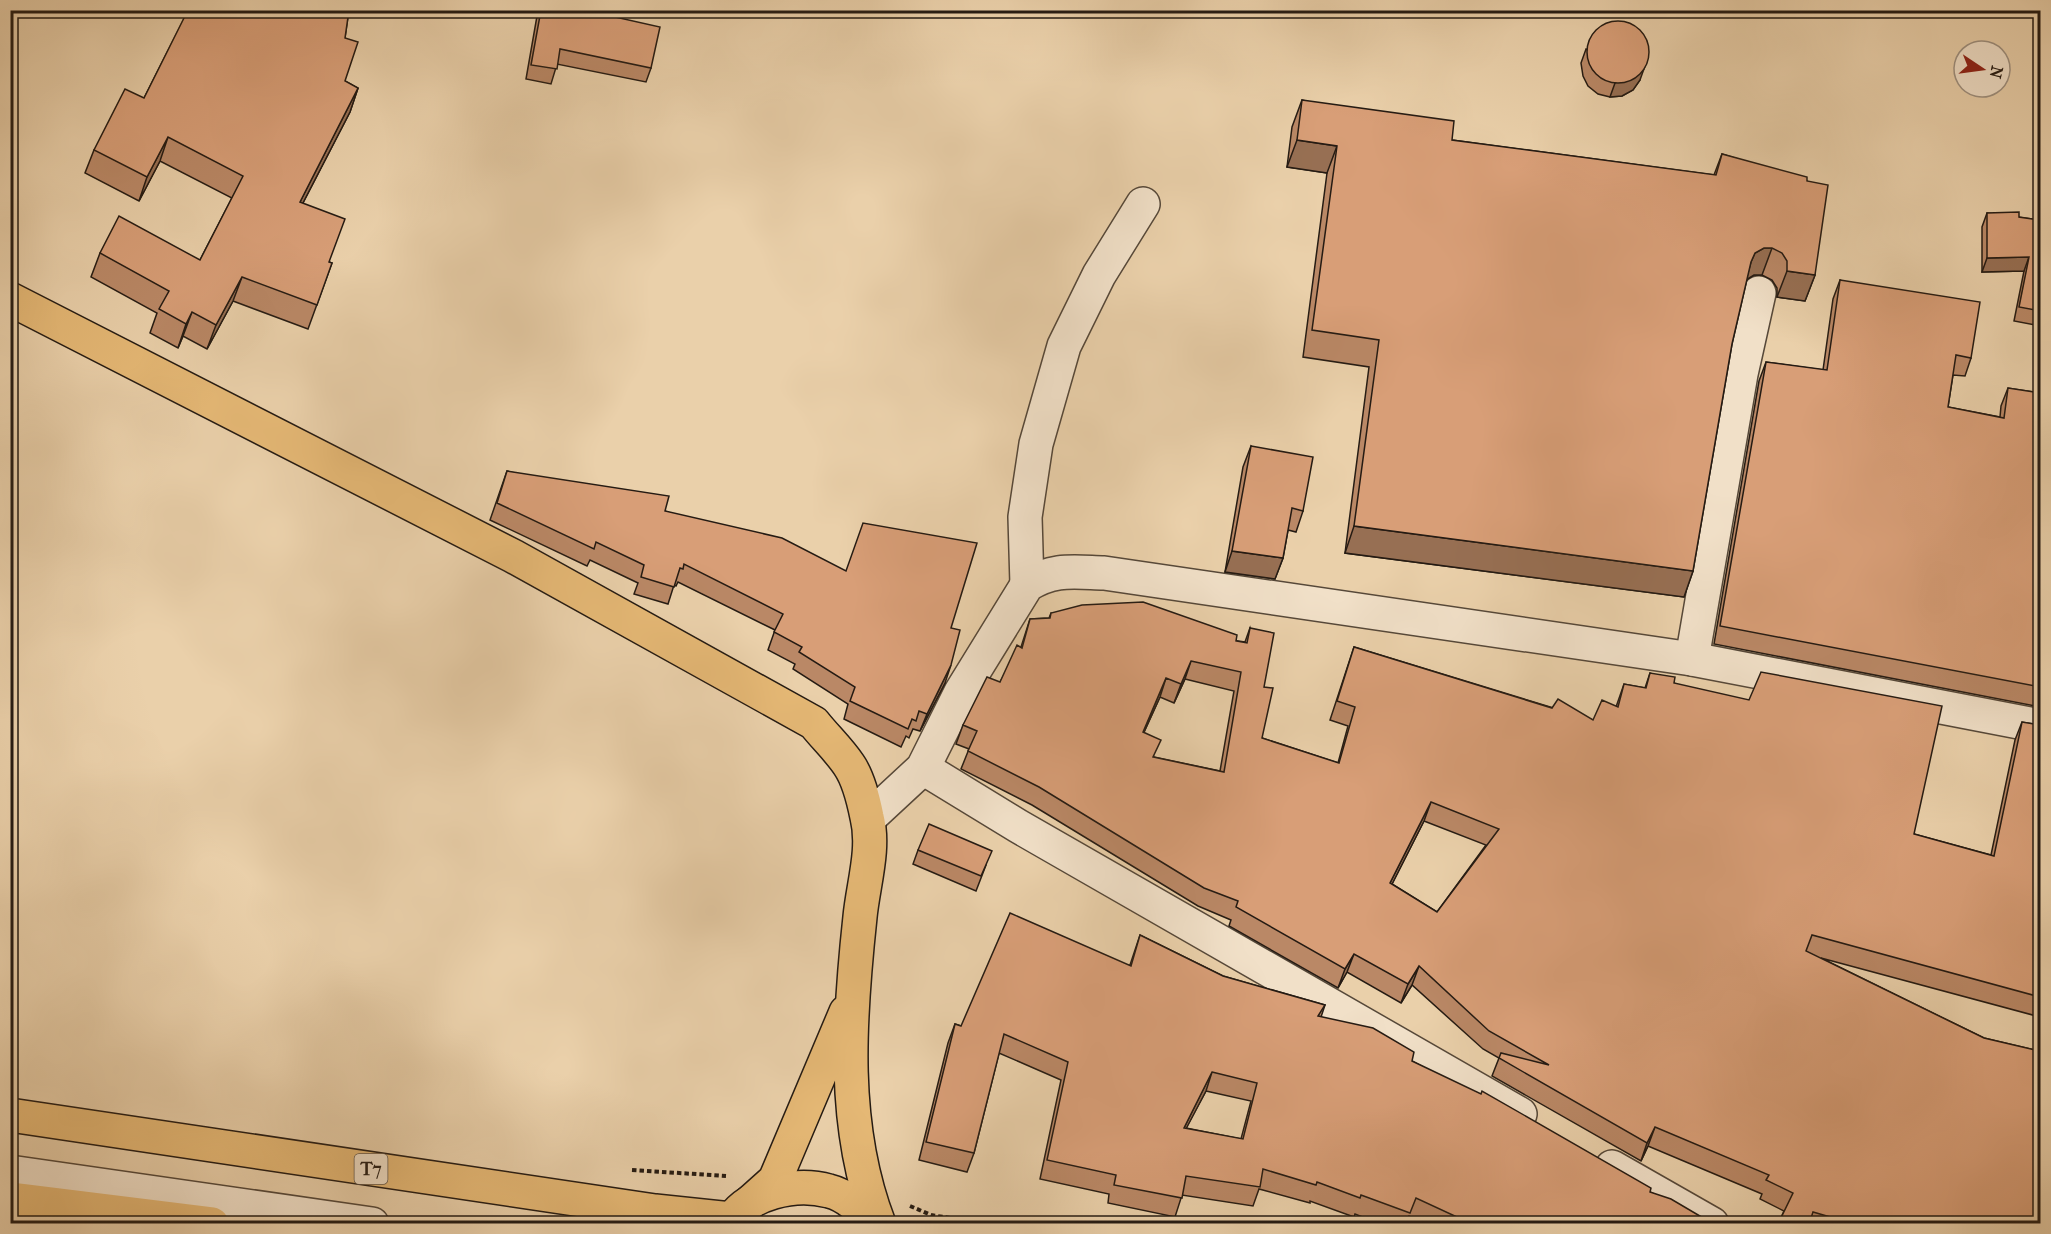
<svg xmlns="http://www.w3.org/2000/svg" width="2051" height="1234" viewBox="0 0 2051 1234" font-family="'IM FELL French Canon',serif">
	<rect width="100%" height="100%" fill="#ead0aa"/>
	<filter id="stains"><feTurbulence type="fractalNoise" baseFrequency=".00333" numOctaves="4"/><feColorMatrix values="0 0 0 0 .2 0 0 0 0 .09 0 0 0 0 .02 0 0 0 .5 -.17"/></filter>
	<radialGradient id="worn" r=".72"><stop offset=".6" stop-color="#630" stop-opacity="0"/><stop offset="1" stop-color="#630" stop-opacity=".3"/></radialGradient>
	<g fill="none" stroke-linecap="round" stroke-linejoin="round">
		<defs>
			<g id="minor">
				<polyline points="1027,585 1025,517 1036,444 1064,346 1099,275 1143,204"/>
				<polyline points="1692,659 1741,374 1759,293"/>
				<polyline points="923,768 1018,826 1520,1114"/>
				<path d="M868,819L923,768L961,692L1027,585C1054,568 1073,572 1104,573L1692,659L2040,726"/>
				<polyline points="1612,1167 1712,1224"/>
				<polyline points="10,1172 372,1224"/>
			</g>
			<g id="major">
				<path d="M10,299L513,556L814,723C825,737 839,750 849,765C858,778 864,802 867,817C875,849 863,885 860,917C849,1019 841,1126 879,1224"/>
				<polyline points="746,1206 775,1180 846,1012"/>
			</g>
			<g id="highway">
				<polyline points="10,1115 655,1211 731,1219"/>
				<polyline points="10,1199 212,1224"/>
				<path d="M729,1224C747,1192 796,1182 829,1191C846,1195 863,1210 873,1224"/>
			</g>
		</defs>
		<use href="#minor" stroke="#564839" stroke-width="36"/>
		<use href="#major" stroke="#251b13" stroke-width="36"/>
		<use href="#highway" stroke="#251b13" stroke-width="36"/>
		<g stroke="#251b13" stroke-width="4" stroke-dasharray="4.5 3" stroke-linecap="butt">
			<polyline points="632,1170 726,1176"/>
			<polyline points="910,1206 931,1215 987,1224"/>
		</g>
		<use href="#minor" stroke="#f1e0c8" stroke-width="33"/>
		<use href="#major" stroke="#e5b875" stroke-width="33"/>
		<use href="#highway" stroke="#e5b875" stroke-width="33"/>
	</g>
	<g fill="#ba8866" stroke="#251b13" stroke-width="1.5" fill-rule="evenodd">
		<polygon points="147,10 349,10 345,38 345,81 358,88 350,112 303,203 329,262 332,263 308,329 233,301 207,349 183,336 178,348 150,333 157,313 91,277 100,253 200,260 232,198 160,161 139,201 85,173 94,150 144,98 185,17"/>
		<polygon points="539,10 584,10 651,68 646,82 557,64 551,84 526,79 537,16"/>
		<polygon points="1586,49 1640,80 1633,90 1622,96 1610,97 1598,94 1588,86 1583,76 1581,63"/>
		<polygon points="1302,100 1452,140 1714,175 1722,154 1807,181 1815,275 1805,301 1777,297 1777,288 1772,280 1762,275 1754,275 1747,279 1732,344 1693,571 1684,597 1345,553 1369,367 1303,357 1327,173 1287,167 1292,127"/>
		<polygon points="1987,213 2040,220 2040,326 2014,321 2024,271 1982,272 1982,227"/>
		<polygon points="1840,280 1971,358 1965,376 1953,375 1948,407 2000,417 2001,406 2008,388 2040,393 2040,707 1714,644 1759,381 1766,362 1823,370 1833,299"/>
		<polygon points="1251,446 1303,511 1296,532 1288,530 1283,558 1275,579 1225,572 1243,467"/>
		<polygon points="507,471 665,511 951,628 945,683 920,731 913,729 909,738 906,736 901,747 844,719 848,704 793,669 795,664 768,650 775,630 678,582 676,586 674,585 668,604 634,594 638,583 590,560 587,566 490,520"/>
		<path d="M1051,613L1245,642L1250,628L1264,687L1262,738L1338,763L1348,726L1330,720L1354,647L1593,720L1616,707L1624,684L1645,688L1650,673L1674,683L1914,834L1991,855L2015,740L2022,722L2040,725V1224H1778L1784,1211L1760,1199L1762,1194L1648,1146L1641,1161L1492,1076L1499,1058L1483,1049L1412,985L1401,1003L1347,972L1338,988L1229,926L1231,920L1198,906L1032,805L961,769L969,749L956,744L963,725L1000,682L1021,647L1030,619L1049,618ZM1185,679L1234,691L1220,771L1154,757L1144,732L1160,697L1174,703ZM1424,821L1486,845L1437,912L1392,884ZM1821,958L2040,1017L2035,1050L1984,1038Z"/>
		<polygon points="918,850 986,865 976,891 913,864"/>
		<path d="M1140,935L1223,976L1325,1005L1321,1017L1412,1061L1650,1192L1710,1222L1717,1224H1425L1409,1216L1406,1224H1380L1355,1214L1354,1217L1310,1201V1203L1259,1189L1253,1206L1182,1195L1175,1217L1108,1203L1109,1194L1040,1179L1061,1080L999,1053L974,1153L967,1172L919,1160L948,1043L955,1024L961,1026L1130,965ZM1206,1091L1251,1101L1241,1139L1186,1128Z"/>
	</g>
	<g fill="#976f53" stroke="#251b13" stroke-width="1.5">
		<polygon points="1645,66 1640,80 1633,90 1622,96 1610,97 1615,83"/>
		<polygon points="358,88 350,112 291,226 300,202"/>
		<polygon points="168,137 160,161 139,201 147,177"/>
		<polygon points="1297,140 1337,146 1327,173 1287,167"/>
		<polygon points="1764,248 1772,248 1762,275 1754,275 1746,280 1751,262 1755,253"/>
		<polygon points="2029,257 2024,271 1982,272 1987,258"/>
		<polygon points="1787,271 1815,275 1805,301 1777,297"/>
		<polygon points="242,277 233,301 207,349 216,325"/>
		<polygon points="192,312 183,336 178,348 186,324"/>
		<polygon points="1354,526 1693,571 1684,597 1345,553"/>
		<polygon points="1232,551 1283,558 1275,579 1225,572"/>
		<polygon points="1191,661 1185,679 1174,703 1181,684"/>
		<polygon points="951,665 945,683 920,731 927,714"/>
		<polygon points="1166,678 1160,697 1136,750 1143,732"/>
		<polygon points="1431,802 1424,821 1383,902 1390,883"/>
		<polygon points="1354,954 1347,972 1338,988 1345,969"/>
		<polygon points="1419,966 1412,985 1401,1003 1408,984"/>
		<polygon points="1212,1072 1206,1091 1177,1146 1184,1128"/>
		<polygon points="1655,1127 1648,1146 1641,1161 1647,1143"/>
	</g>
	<g fill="#d89e77" stroke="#251b13" stroke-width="1.5" fill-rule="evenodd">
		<polygon points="10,10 18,10 10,60"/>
		<polygon points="188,10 349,10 345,38 358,42 345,81 358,88 300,202 345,219 329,262 332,263 317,305 242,277 216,325 192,312 186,324 159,309 169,291 100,253 119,216 200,260 243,176 168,137 147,177 94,150 125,89 144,98"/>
		<polygon points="541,10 584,10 660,27 651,68 560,49 557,69 531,65"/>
		<circle cx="1618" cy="52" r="31"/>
		<polygon points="1302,100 1454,121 1452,140 1716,175 1722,154 1807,177 1807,181 1828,185 1815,275 1787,271 1787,261 1782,253 1772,248 1764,248 1755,253 1751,262 1732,344 1693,571 1354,526 1379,340 1312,330 1337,146 1297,140"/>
		<polygon points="2019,212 2019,217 2040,220 2040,311 2019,307 2029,257 1987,258 1987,213"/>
		<polygon points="1840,280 1980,302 1971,358 1956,355 1948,407 2004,418 2008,388 2040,393 2040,687 1720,626 1766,362 1827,370"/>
		<polygon points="1251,446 1313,457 1303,511 1292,508 1283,558 1232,551"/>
		<polygon points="507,471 669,496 665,511 782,538 846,571 863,523 977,543 951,628 960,630 951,665 927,714 919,711 916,721 912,719 908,729 850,701 855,687 799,652 802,647 774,632 783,614 684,564 683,569 680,568 674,587 641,577 644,565 596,542 594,549 497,503"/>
		<path d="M1143,602L1237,635L1236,641L1247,643L1250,628L1274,633L1264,687L1273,688L1262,738L1339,763L1355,707L1337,701L1354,647L1552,708L1558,699L1593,720L1602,700L1618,707L1624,684L1646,688L1650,673L1675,677L1674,683L1749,700L1761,672L1942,706L1914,834L1994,856L2022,722L2040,725V997L1812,935L1806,951L1984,1038L2039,1051L2040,1041V1224H1854L1813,1212L1809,1224H1778L1793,1193L1766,1180L1769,1175L1655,1127L1647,1143L1499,1058L1501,1053L1549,1065L1489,1031L1419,966L1408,984L1354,954L1345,969L1236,907L1238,901L1204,888L1039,787L968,751L977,731L963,725L987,677L1000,682L1017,645L1022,648L1030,619L1050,618L1051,613L1082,605ZM1191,661L1241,672L1224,772L1153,757L1161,740L1143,732L1166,678L1181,684ZM1431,802L1499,829L1437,912L1390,883Z"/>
		<polygon points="929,824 992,851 981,876 918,850"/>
		<path d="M1010,913L1131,966L1140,935L1223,976L1325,1005L1318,1016L1373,1028L1414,1052L1412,1061L1481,1094L1482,1091L1651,1188L1650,1192L1671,1199L1710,1222L1717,1224H1472L1416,1198L1410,1213L1361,1195L1360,1198L1317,1182L1316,1185L1263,1169L1260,1187L1186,1176L1182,1198L1114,1185L1116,1175L1047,1160L1068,1062L1004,1034L974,1153L926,1142L955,1024L961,1026ZM1212,1072L1257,1083L1243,1139L1184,1128Z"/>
	</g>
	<g text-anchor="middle" stroke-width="5" stroke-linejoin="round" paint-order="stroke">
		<rect fill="#f1e0c8" stroke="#625649" stroke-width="1.5" x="354.5" y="1154" width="33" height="30" rx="4.5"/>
		<g font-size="18" font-weight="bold" fill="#251b13">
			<text x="371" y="1175">T7</text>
		</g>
	</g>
	<rect width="2051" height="1234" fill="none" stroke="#ead0aa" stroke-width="36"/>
	<rect x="12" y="12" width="2027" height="1210" fill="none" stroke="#251b13" stroke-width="3"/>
	<rect x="18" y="18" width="2015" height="1198" fill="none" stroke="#251b13" stroke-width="1.5"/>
	<g transform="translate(1982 69) rotate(103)"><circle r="28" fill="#f1e0c8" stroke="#9f9180" stroke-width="1.5"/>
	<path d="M0-4.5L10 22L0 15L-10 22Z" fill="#8f2418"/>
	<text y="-9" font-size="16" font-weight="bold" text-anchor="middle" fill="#251b13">N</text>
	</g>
	<rect width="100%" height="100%" filter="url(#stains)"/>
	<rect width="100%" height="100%" fill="url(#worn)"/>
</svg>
